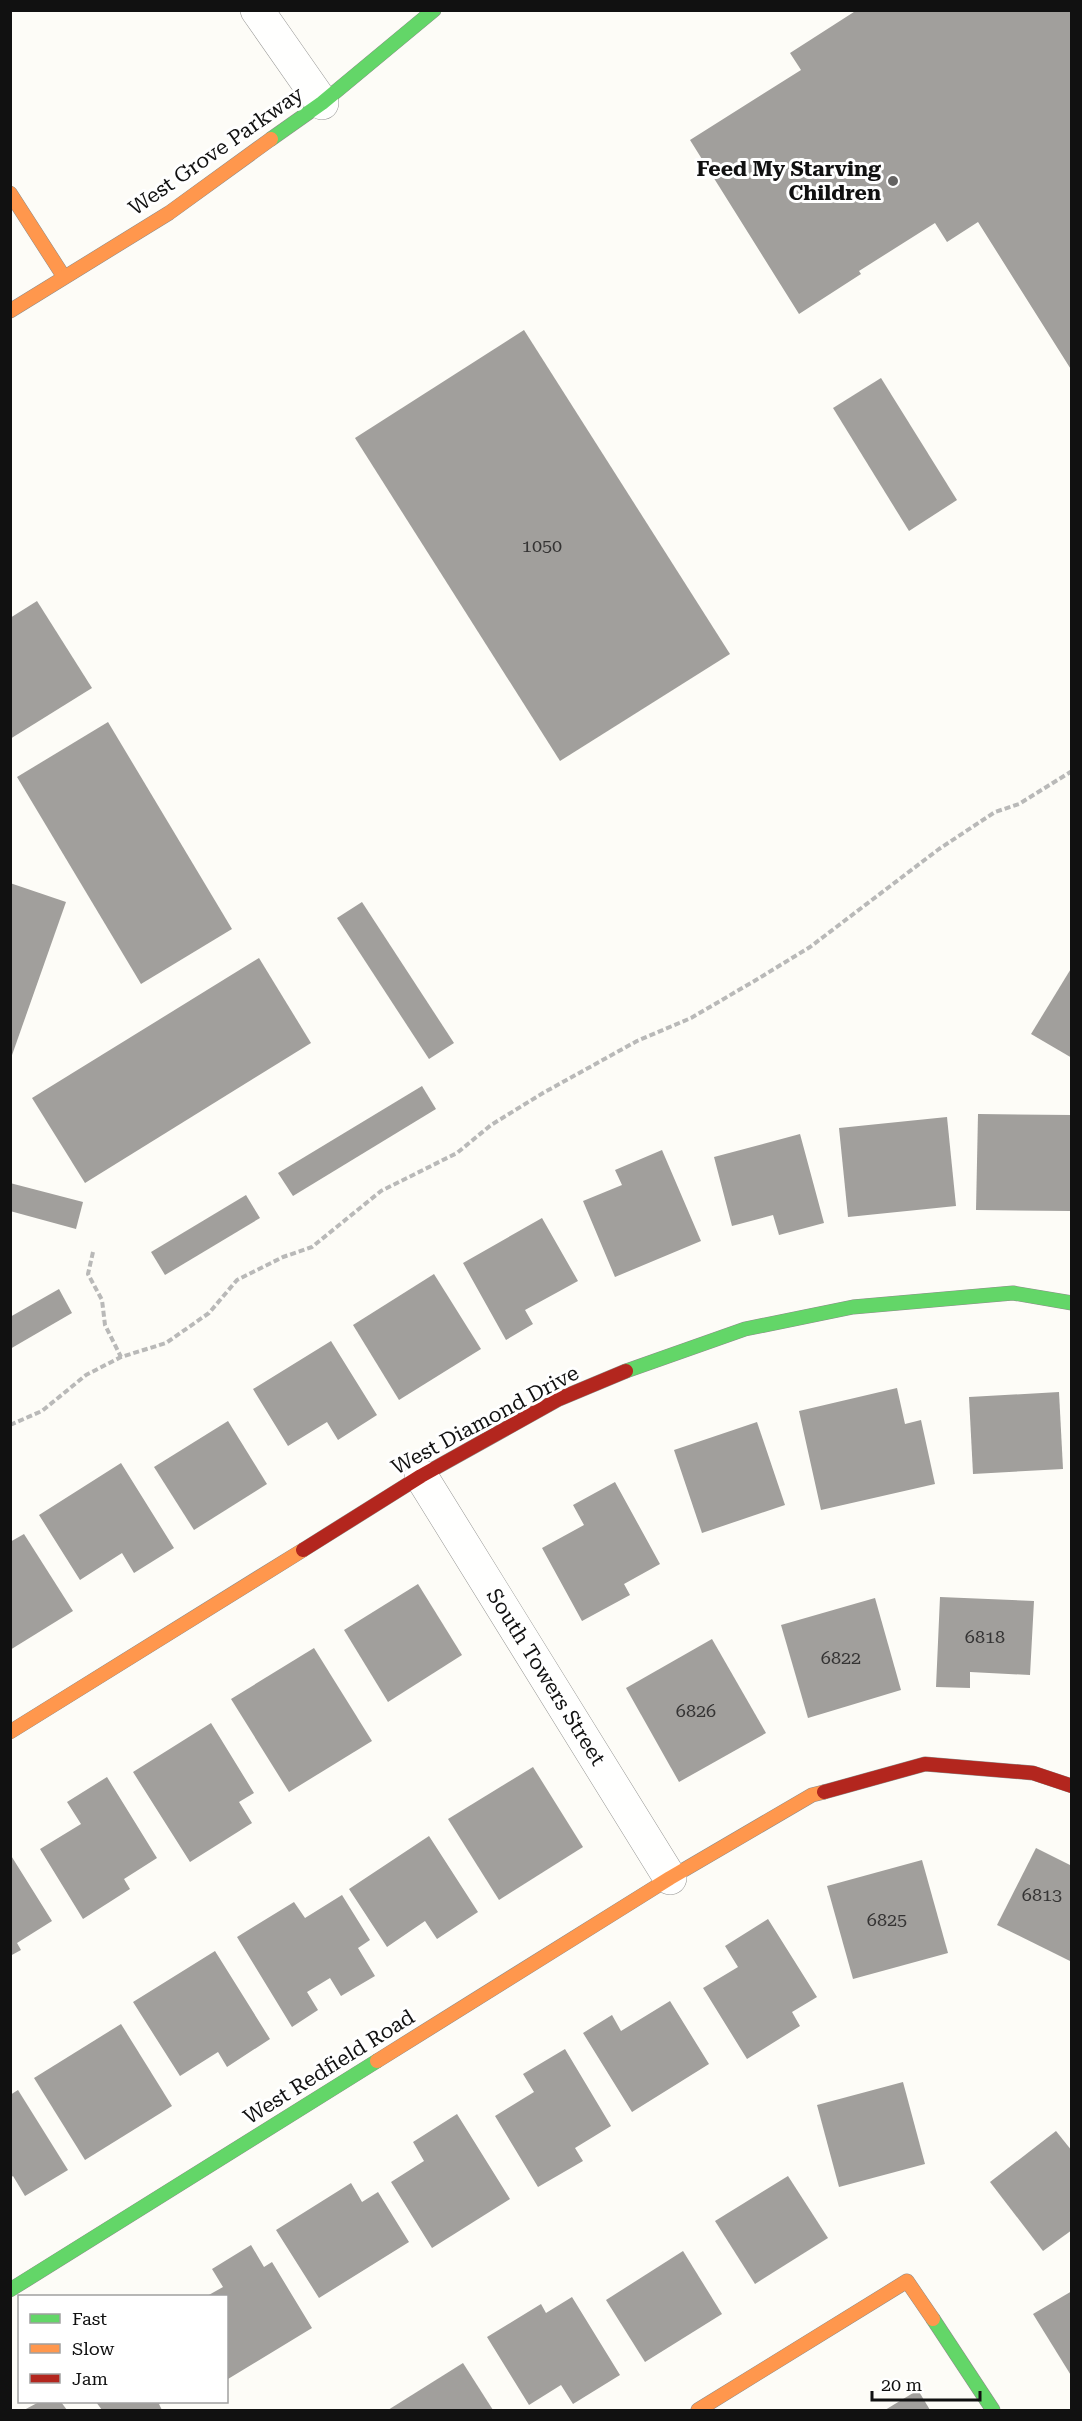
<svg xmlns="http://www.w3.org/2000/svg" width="1082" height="2421" viewBox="0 0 1082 2421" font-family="'Roboto Serif',serif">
	<rect width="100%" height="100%" fill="#fdfcf7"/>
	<g fill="#a19f9c">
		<polygon points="857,10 1072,10 1072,371 978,222 947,242 935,223 859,271 861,274 799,314 690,140 801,70 790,53"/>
		<polygon points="524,330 730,654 560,761 355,438"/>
		<polygon points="881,378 957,500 909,531 833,408"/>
		<polygon points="37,601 92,688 10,739 10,618"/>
		<polygon points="108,722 232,929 141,984 17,777"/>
		<polygon points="10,883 66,902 11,1058 10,1058"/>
		<polygon points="362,902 454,1043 429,1059 337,918"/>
		<polygon points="259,958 311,1043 85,1183 32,1098"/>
		<polygon points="1072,967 1072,1058 1031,1034"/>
		<polygon points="422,1086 436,1109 293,1196 278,1173"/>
		<polygon points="978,1114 1072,1115 1071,1211 976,1210"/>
		<polygon points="947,1117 956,1206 848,1217 839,1128"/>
		<polygon points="800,1134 824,1223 779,1235 773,1215 732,1226 714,1157"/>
		<polygon points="662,1150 701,1241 615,1277 583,1201 622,1185 615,1170"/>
		<polygon points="10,1183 83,1202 76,1229 10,1211"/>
		<polygon points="246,1195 260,1218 165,1275 151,1252"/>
		<polygon points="542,1218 578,1281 525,1310 533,1324 506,1340 463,1263"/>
		<polygon points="434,1274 481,1349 399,1400 353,1325"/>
		<polygon points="59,1289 72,1313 10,1349 10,1317"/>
		<polygon points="331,1341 377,1415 338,1440 327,1422 288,1446 253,1389"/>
		<polygon points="897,1388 905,1424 921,1420 935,1484 821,1510 799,1411"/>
		<polygon points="1059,1392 1063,1469 973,1474 969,1397"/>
		<polygon points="228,1421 267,1484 194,1530 154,1467"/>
		<polygon points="757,1422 785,1505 702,1533 674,1450"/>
		<polygon points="121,1463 174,1548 134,1573 122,1553 80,1580 39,1515"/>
		<polygon points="615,1482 660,1564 624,1584 630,1595 582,1621 542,1548 584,1525 573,1505"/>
		<polygon points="24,1534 73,1611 10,1650 10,1542"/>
		<polygon points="418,1584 462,1655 388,1702 344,1630"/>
		<polygon points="940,1597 1034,1601 1030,1675 970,1672 970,1688 936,1687"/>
		<polygon points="875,1598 901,1690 808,1718 781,1625"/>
		<polygon points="712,1639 766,1733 679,1782 626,1688"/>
		<polygon points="314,1648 372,1741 289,1792 231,1699"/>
		<polygon points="211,1723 254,1793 239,1802 252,1823 190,1862 133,1772"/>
		<polygon points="533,1767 583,1847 499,1900 448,1819"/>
		<polygon points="107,1777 157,1858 124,1879 130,1889 83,1919 40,1849 81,1824 67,1802"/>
		<polygon points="429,1836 478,1912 437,1939 425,1921 387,1947 349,1889"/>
		<polygon points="1036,1848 1072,1866 1072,1962 997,1925"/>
		<polygon points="10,1854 52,1921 17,1943 21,1950 10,1956"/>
		<polygon points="922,1860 948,1953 853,1979 827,1886"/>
		<polygon points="342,1895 370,1940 358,1948 375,1976 341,1996 330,1978 307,1992 318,2010 292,2027 237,1937 294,1902 305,1918"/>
		<polygon points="768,1919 817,1997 792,2012 800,2026 747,2059 703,1988 738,1967 725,1946"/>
		<polygon points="215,1951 270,2039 227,2067 218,2052 180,2076 133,2002"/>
		<polygon points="670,2001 709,2064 632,2112 583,2033 612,2015 621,2031"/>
		<polygon points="121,2024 172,2106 85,2160 34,2078"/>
		<polygon points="565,2049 611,2126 575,2148 583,2161 538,2187 495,2116 534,2092 523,2074"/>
		<polygon points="903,2082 925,2164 839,2187 817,2105"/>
		<polygon points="18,2090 68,2170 25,2196 13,2176 10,2178 10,2095"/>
		<polygon points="457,2114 510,2199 432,2248 391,2182 424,2161 413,2142"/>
		<polygon points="1056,2131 1072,2151 1072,2230 1043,2251 990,2182"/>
		<polygon points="788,2176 828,2238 755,2284 715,2221"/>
		<polygon points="351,2183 362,2202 378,2192 409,2242 319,2298 276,2230"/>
		<polygon points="251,2245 264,2267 272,2262 312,2328 228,2379 226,2296 207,2296 223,2287 212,2269"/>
		<polygon points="683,2251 722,2314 645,2362 606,2300"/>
		<polygon points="1072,2291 1072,2377 1033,2314"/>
		<polygon points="572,2297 620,2375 573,2404 561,2385 529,2405 487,2337 541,2304 546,2313"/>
		<polygon points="463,2363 493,2410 388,2410"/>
		<polygon points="918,2390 930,2410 885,2410"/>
		<polygon points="39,2402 61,2402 67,2410 24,2410"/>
		<polygon points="96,2402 163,2402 159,2404 162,2410 102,2410"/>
	</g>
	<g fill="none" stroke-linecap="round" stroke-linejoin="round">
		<defs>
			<g id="street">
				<polyline points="257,10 322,103"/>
				<polyline points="421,1476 670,1878"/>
			</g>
			<g id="fast">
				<polyline points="271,139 322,103 434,10"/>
				<polyline points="626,1371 745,1329 853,1307 1013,1293 1072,1303"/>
				<polyline points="10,2290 377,2061"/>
				<polyline points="933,2319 993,2410"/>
			</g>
			<g id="slow">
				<polyline points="10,193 64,277"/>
				<polyline points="10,311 169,213 271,139"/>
				<polyline points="10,1732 303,1550"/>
				<polyline points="377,2061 670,1878 812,1795 824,1792"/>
				<polyline points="698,2410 907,2281 933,2319"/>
			</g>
			<g id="jam">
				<polyline points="303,1550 421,1476 559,1399 626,1371"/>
				<polyline points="824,1792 925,1764 1033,1773 1072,1786"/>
			</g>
		</defs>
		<use href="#street" stroke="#979795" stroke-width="34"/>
		<use href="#fast" stroke="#8e8d8b" stroke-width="15"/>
		<use href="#slow" stroke="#8e8d8b" stroke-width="15"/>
		<use href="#jam" stroke="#8e8d8b" stroke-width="15"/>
		<g stroke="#b9b9b8" stroke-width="4" stroke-dasharray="6 3" stroke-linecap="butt">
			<polyline points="93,1252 88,1274 102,1300 105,1325 121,1357"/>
			<polyline points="10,1425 42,1411 86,1375 121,1357 166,1343 209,1313 237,1280 283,1257 312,1247 381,1191 457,1153 491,1125 543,1093 637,1041 691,1018 756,980 810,947 939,849 995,812 1019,804 1072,771"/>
		</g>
		<use href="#street" stroke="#fffffe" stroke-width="33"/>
		<use href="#fast" stroke="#63d668" stroke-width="14"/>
		<use href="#slow" stroke="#ff974d" stroke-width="14"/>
		<use href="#jam" stroke="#b3261e" stroke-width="14"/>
	</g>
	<circle fill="#646362" stroke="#fff" stroke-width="2" cx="893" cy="181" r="6"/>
	<g text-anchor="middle" stroke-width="6" stroke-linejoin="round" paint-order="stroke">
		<g font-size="18" fill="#353434">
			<text x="542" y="552">1050</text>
			<text x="985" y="1643">6818</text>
			<text x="841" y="1664">6822</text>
			<text x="696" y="1717">6826</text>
			<text x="1042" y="1901">6813</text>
			<text x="887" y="1926">6825</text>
		</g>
		<g font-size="21" fill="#111" stroke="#fff">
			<text transform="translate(216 151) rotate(-35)" y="7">West Grove Parkway</text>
			<text transform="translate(485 1420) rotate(-28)" y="7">West Diamond Drive</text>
			<text transform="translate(546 1677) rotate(58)" y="7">South Towers Street</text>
			<text transform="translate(329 2067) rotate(-32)" y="7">West Redfield Road</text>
		</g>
		<g font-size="21" font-weight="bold" fill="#111" stroke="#fff" text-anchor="end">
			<text x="881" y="176">Feed My Starving<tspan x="881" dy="24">Children</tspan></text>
		</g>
	</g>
	<rect width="1082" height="2421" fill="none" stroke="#111111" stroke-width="24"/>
	<rect x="18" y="2295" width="210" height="108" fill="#ffffff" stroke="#a0a0a0" stroke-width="1.5"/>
	<rect x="30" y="2314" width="30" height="9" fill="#63d668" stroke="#a0a0a0" stroke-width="1.5"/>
	<text x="72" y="2325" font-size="18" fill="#111111">Fast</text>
	<rect x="30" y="2344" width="30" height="9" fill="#ff974d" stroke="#a0a0a0" stroke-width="1.5"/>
	<text x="72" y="2355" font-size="18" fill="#111111">Slow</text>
	<rect x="30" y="2374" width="30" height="9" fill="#b3261e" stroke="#a0a0a0" stroke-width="1.5"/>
	<text x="72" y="2385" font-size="18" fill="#111111">Jam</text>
	<path d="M872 2391v9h108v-9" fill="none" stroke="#111111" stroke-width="3"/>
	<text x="881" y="2391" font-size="18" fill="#111111" stroke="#ffffff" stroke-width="4.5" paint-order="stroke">20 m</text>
</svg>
